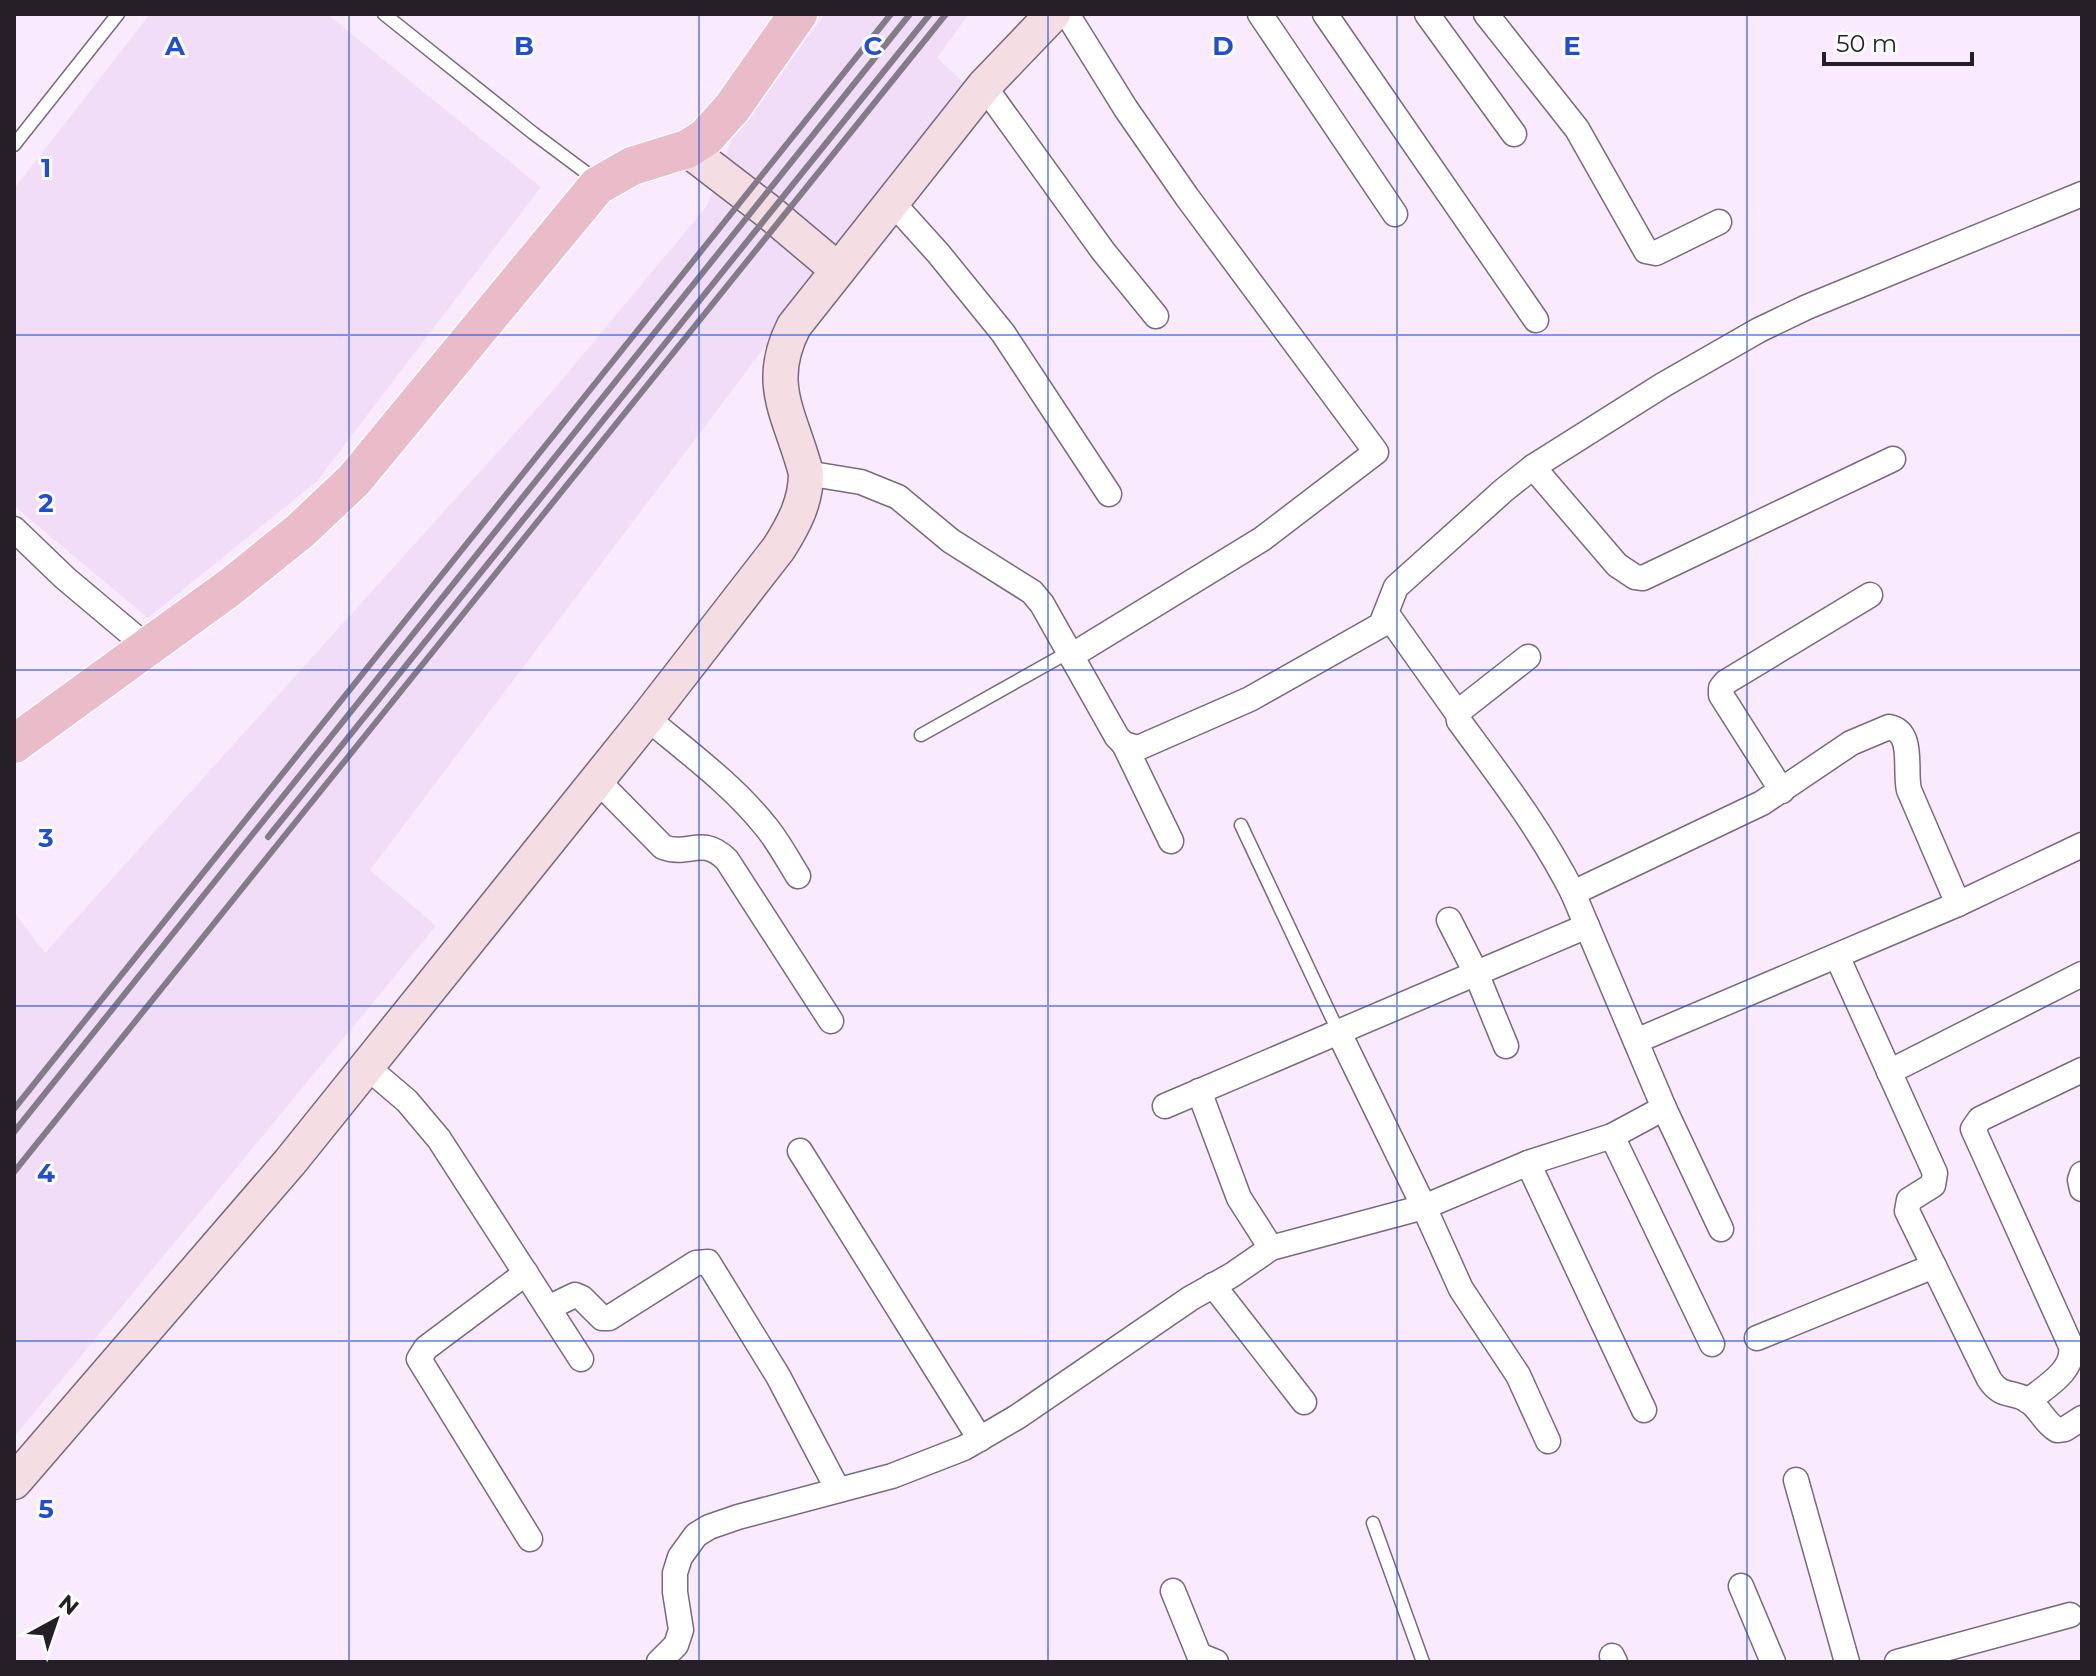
<svg xmlns="http://www.w3.org/2000/svg" width="2096" height="1676" viewBox="0 0 2096 1676" font-family="Montserrat,sans-serif">
	<rect width="100%" height="100%" fill="#f9eafe"/>
	<g fill="#f1ddf8">
		<polygon points="150,14 327,14 541,187 317,481 148,618 14,506 14,189"/>
		<polygon points="825,14 969,14 937,58 964,83 370,870 436,926 14,1437 14,912 45,953 551,393 707,206 733,136"/>
	</g>
	<g fill="none" stroke-linecap="round" stroke-linejoin="round">
		<defs>
			<g id="lane">
				<polyline points="384,14 533,133 596,180"/>
				<polyline points="14,145 118,14"/>
				<polyline points="921,735 1069,652"/>
				<polyline points="1241,825 1339,1033"/>
				<polyline points="1373,1523 1423,1662"/>
			</g>
			<g id="street">
				<polyline points="1067,14 1126,109 1187,197 1376,452 1262,539 1071,656"/>
				<polyline points="1260,14 1395,214"/>
				<polyline points="1325,14 1536,320"/>
				<polyline points="1427,14 1514,134"/>
				<polyline points="1486,14 1577,129 1646,251 1656,253 1719,222"/>
				<polyline points="984,86 1103,251 1156,316"/>
				<polyline points="892,202 938,253 1003,333 1109,494"/>
				<polyline points="1533,467 1617,565 1635,577 1643,578 1893,459"/>
				<polyline points="806,473 861,482 898,497 951,541 1032,592 1042,604 1117,737 1124,744 1138,748 1250,699 1381,625 1396,587 1504,490 1533,467 1663,385 1759,330 1807,307 2082,194"/>
				<polyline points="14,529 65,578 147,647"/>
				<polyline points="1387,614 1458,714"/>
				<path d="M1528,657L1463,708L1458,714L1459,721C1501,778 1541,830 1573,893L1664,1108L1721,1229"/>
				<path d="M647,718C689,753 734,786 767,828C779,843 788,860 798,876"/>
				<polyline points="1124,744 1171,841"/>
				<path d="M597,780L663,847C689,857 702,835 727,860L831,1021"/>
				<polyline points="1782,791 1721,695 1721,688 1726,682 1870,595"/>
				<path d="M1573,893L1762,803L1851,743L1889,727C1915,732 1904,770 1909,790L1958,904"/>
				<polyline points="1449,920 1476,973 1506,1046"/>
				<path d="M1837,956L1935,1173L1933,1185L1909,1200L1907,1211L1989,1379C2002,1399 2012,1390 2029,1401C2040,1409 2045,1423 2057,1430L2065,1429L2082,1418"/>
				<polyline points="1339,1033 1424,1207 1461,1289 1518,1375 1548,1441"/>
				<polyline points="1636,1041 1958,904 2082,845"/>
				<polyline points="367,1067 407,1101 439,1139 581,1359"/>
				<polyline points="1889,1072 2082,974"/>
				<polyline points="1199,1091 1239,1198 1271,1248"/>
				<polyline points="1165,1106 1587,926"/>
				<polyline points="1612,1136 1712,1344"/>
				<polyline points="800,1151 980,1439"/>
				<polyline points="1528,1163 1644,1410"/>
				<polyline points="2082,1174 2080,1180 2082,1189"/>
				<polyline points="526,1273 426,1348 419,1359 530,1539"/>
				<polyline points="1213,1285 1304,1402"/>
				<polyline points="548,1308 575,1295 582,1298 602,1318 609,1318 696,1263 708,1262 778,1376 838,1490"/>
				<polyline points="1757,1338 1934,1266"/>
				<path d="M2028,1401C2045,1387 2075,1371 2071,1346L1973,1129L1980,1119L2082,1070"/>
				<polyline points="1796,1480 1847,1662"/>
				<polyline points="1741,1586 1773,1662"/>
				<polyline points="1173,1591 1199,1655 1216,1662"/>
				<polyline points="1612,1656 1615,1662"/>
				<polyline points="659,1662 676,1645 681,1630 675,1592 675,1573 680,1557 696,1535 709,1527 738,1517 892,1476 964,1448 1017,1417 1191,1298 1232,1275 1271,1248 1424,1207 1528,1163 1612,1136 1664,1108"/>
				<polyline points="1897,1662 2070,1615"/>
			</g>
			<g id="secondary">
				<polyline points="687,149 769,212 838,270"/>
				<path d="M14,1482L290,1162L647,718L779,548C794,524 806,502 806,473C791,415 764,385 794,326L984,86L1053,14"/>
			</g>
			<polyline id="primary" points="14,744 229,588 300,531 354,480 597,186 632,166 687,149 706,137 732,108 798,14"/>
		</defs>
		<use href="#lane" stroke="#776a7c" stroke-width="15"/>
		<use href="#street" stroke="#776a7c" stroke-width="27"/>
		<use href="#secondary" stroke="#776a7c" stroke-width="37"/>
		<use href="#primary" stroke="#fff" stroke-width="41"/>
		<use href="#lane" stroke="#fff" stroke-width="12"/>
		<use href="#street" stroke="#fff" stroke-width="24"/>
		<use href="#secondary" stroke="#f4dde3" stroke-width="34"/>
		<use href="#primary" stroke="#eabbc8" stroke-width="38"/>
		<g stroke="#847b88" stroke-width="6">
			<polyline points="268,837 930,14"/>
			<polyline points="14,1109 891,14"/>
			<polyline points="14,1132 910,14"/>
			<polyline points="14,1172 946,14"/>
		</g>
	</g>
	<path fill="none" stroke="#1d4ed8" stroke-width="2" stroke-opacity="0.55" d="M349,14V1662M699,14V1662M1048,14V1662M1397,14V1662M1747,14V1662M14,335H2082M14,670H2082M14,1006H2082M14,1341H2082"/>
	<g font-size="26" text-anchor="middle" font-weight="bold" fill="#1d4ed8" stroke="#fdfdfd" stroke-width="6" stroke-linejoin="round" paint-order="stroke">
		<text x="175" y="55">A</text>
		<text x="524" y="55">B</text>
		<text x="873" y="55">C</text>
		<text x="1223" y="55">D</text>
		<text x="1572" y="55">E</text>
		<text x="46" y="177">1</text>
		<text x="46" y="512">2</text>
		<text x="46" y="847">3</text>
		<text x="46" y="1182">4</text>
		<text x="46" y="1518">5</text>
	</g>
	<rect width="2096" height="1676" fill="none" stroke="#241f26" stroke-width="32"/>
	<g transform="translate(56 1620) rotate(40)" stroke="#fdfdfd" stroke-width="6" paint-order="stroke">
	<path d="M0-6L14 30L0 20L-14 30Z" fill="#241f26"/>
	<text y="-12" font-size="22" font-weight="bold" text-anchor="middle" fill="#241f26">N</text>
	</g>
	<path d="M1824 52v12h148v-12" fill="none" stroke="#241f26" stroke-width="4"/>
	<text x="1836" y="52" font-size="24" fill="#241f26" stroke="#fdfdfd" stroke-width="6" paint-order="stroke">50 m</text>
</svg>
